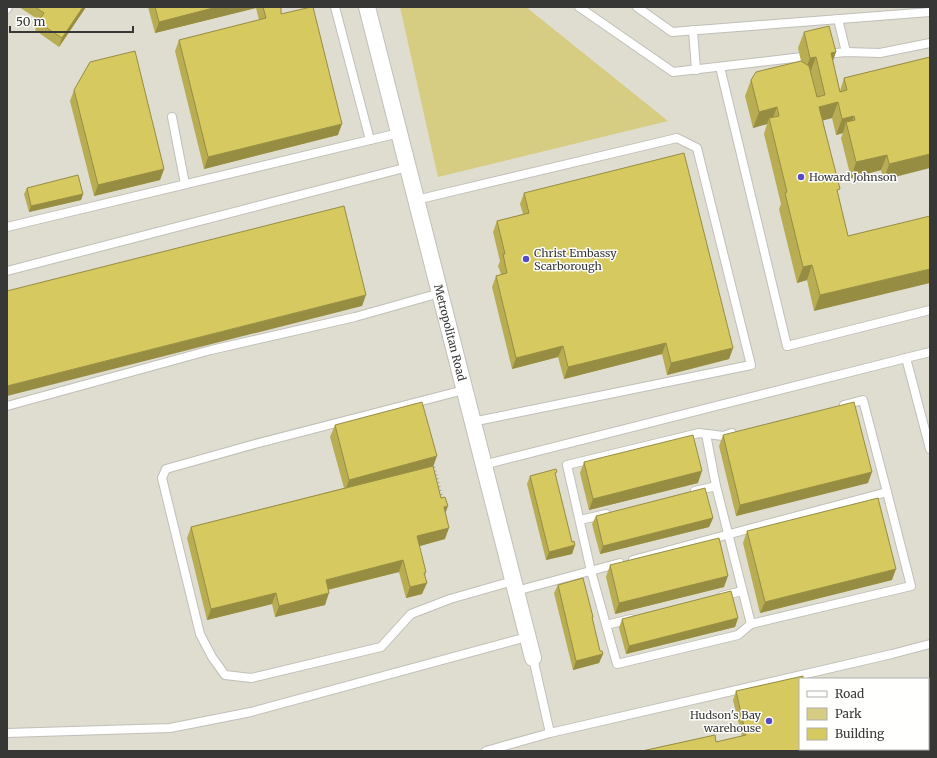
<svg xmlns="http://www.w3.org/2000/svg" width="937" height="758" viewBox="0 0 937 758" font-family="Merriweather,serif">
	<rect width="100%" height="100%" fill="#e9e9e3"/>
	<path fill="#deddcf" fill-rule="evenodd" d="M7,7H930V751H7ZM800,679H928V749H800Z"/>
	<polygon fill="#d6cd83" points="400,7 526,7 668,121 438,177"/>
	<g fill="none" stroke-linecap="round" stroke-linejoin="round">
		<defs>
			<g id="lane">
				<polyline points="335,7 370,140"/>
				<polyline points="579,7 673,72 811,56"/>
				<polyline points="637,7 672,32 930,12"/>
				<polyline points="7,9 8,7"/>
				<polyline points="838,19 846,52"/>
				<polyline points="693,30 696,70"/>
				<polyline points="826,54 846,52 880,53 930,43"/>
				<polyline points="720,67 787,346 930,310"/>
				<polyline points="172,117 185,184"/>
				<polyline points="416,200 677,138 697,148 751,365 472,422"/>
				<polyline points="7,227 399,133"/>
				<polyline points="7,271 408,167"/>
				<polyline points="906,358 930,352"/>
				<polyline points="464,390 255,444 166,469 162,478 200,634 212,657 225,675 251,678 381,647 411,614 450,599 513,581"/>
				<polyline points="844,405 863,400 887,492"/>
				<polyline points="7,406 211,350 355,317 440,293"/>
				<polyline points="706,434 716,486"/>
				<polyline points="483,465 906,358 930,449"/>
				<polyline points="695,491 716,486 751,624"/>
				<polyline points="580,520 606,514"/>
				<polyline points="633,560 887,492 911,586 751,624 738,635 617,664 591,571 567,465 699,433 723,436 732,433"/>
				<polyline points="516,591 620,563"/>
				<polyline points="722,596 742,591"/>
				<polyline points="606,625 631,619"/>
				<polyline points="533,658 550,733 892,654 930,644"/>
				<polyline points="7,733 170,728 251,712 527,637"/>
				<polyline points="486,751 550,733"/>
			</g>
			<g id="street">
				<path id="s1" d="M367,7L533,658"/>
			</g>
		</defs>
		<use href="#lane" stroke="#c0bfb9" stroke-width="10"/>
		<use href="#street" stroke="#c0bfb9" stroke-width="18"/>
		<polyline stroke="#a4a4a0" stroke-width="2.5" stroke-dasharray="1 3" stroke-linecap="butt" points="433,463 443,500"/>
		<use href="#lane" stroke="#fff" stroke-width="8"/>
		<use href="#street" stroke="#fff" stroke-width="16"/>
	</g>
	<g fill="#b8ad53">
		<polygon points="19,7 86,7 59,47 35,30 39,20"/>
		<polygon points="148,7 281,7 281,14 338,135 204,169 175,51 179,40 259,20 256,8 155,33"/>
		<polygon points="804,32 836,52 833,61 840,91 844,78 930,57 883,180 881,170 851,178 841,138 843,133 836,135 832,118 823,120 838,194 848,236 814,311 807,280 797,283 779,209 781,204 764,134 767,124 753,128 745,96 751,80 801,61 798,48"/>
		<polygon points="74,90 164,169 160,180 94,196 70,101"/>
		<polygon points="27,188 83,194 81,200 29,212 24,194"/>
		<polygon points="524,193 733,348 729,359 667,375 662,354 564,379 558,357 512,369 492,287 496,276 501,274 498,266 500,261 493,232 497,221 523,214 520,204"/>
		<polygon points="335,425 433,466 445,513 445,539 419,546 426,572 425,576 422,594 406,598 399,572 328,590 325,605 275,617 272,604 207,620 187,538 191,527 344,488 330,437"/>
		<polygon points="723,435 868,483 736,516 719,446"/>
		<polygon points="584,462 698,483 589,510 580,473"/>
		<polygon points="530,476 575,545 572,554 546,560 527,484"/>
		<polygon points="596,516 713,518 709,527 600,554 592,524"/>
		<polygon points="747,531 892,580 760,613 743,543"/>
		<polygon points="610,565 724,587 615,614 606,577"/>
		<polygon points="558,585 593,617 592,619 600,651 603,654 599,663 573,670 554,593"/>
		<polygon points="738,618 735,627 626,654 619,628 622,619"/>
		<polygon points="803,676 803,679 800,679 800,749 928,749 928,687 930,686 930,751 642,751 715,735 716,742 742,737 733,700 736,691"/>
	</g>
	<g fill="#968d43">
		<polygon points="83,7 86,7 59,47 62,38"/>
		<polygon points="217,7 256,7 256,8 155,33 159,22"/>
		<polygon points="836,52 830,68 831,53"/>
		<polygon points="816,57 810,73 804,74 810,58"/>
		<polygon points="838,102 832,118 814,123 819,107"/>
		<polygon points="777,107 771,123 769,118 767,124 753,128 759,112"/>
		<polygon points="854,116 848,131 846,122 843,133 836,135 842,119"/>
		<polygon points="342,124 338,135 204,169 208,157"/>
		<polygon points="930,154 930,168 883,180 889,164"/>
		<polygon points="887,155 881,170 851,178 856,162"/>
		<polygon points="164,169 160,180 94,196 98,185"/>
		<polygon points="83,194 81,200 29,212 31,206"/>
		<polygon points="812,265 807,280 797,283 803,267"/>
		<polygon points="930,269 930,283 814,311 820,295"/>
		<polygon points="366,295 362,306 7,396 7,386"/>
		<polygon points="666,343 662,354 564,379 568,367"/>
		<polygon points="563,346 558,357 512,369 516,358"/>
		<polygon points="733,348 729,359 667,375 671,363"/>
		<polygon points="437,456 433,467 345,491 349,480"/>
		<polygon points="702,471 698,483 589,510 593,499"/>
		<polygon points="872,472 868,483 736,516 740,505"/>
		<polygon points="448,506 444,517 444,507"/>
		<polygon points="713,518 709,527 600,554 603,546"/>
		<polygon points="449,528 445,539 413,548 417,536"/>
		<polygon points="575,545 572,554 546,560 549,552"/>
		<polygon points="403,560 399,572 322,591 326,580"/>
		<polygon points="896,569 892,580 760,613 765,602"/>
		<polygon points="728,576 724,587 615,614 619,603"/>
		<polygon points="427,583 422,594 406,598 410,587"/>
		<polygon points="276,593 272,604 207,620 211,609"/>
		<polygon points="329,593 325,605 275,617 279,606"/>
		<polygon points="738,618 735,627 626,654 629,646"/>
		<polygon points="603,654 599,663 573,670 576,661"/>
	</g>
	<g fill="#d6c960" stroke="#968d43">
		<polygon points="35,7 83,7 62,38 38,22 44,13"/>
		<polygon points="155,7 217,7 159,22"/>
		<polygon points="263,7 281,7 281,14 311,7 313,7 342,124 208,157 179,40 266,18"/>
		<polygon points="829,26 836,52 831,53 840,92 847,90 844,78 930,57 930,154 889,164 887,155 856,162 846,122 855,120 854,116 842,119 838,102 819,107 840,189 837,190 848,236 930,216 930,269 820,295 812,265 803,267 785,193 787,192 769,118 779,116 777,107 759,112 751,80 756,72 801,61 809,66 817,97 825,95 816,57 810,58 804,32"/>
		<polygon points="135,51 164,169 98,185 74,90 90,62"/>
		<polygon points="684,153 733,348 671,363 666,343 568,367 563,346 516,358 496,276 507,273 503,254 505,254 497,221 529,213 524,193"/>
		<polygon points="78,175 83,194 31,206 27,188"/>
		<polygon points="344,206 366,295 7,386 7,291"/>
		<polygon points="422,402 437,456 349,480 335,425"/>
		<polygon points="854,402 872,472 740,505 723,435"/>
		<polygon points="693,435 702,471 593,499 584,462"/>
		<polygon points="433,466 441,498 445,497 448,506 444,507 449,528 417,536 426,572 424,573 427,583 410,587 403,560 326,580 329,593 279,606 276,593 211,609 191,527"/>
		<polygon points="556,469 557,472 555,473 572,542 574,541 575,545 549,552 530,476"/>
		<polygon points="705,488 713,518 603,546 596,516"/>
		<polygon points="878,498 896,569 765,602 747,531"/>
		<polygon points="719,538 728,576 619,603 610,565"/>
		<polygon points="583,578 593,617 592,617 600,651 602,651 603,654 576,661 558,585"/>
		<polygon points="731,591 738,618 629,646 622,619"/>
		<polygon points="803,676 803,679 800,679 800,749 928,749 928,687 930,686 930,751 642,751 715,735 716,742 746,735 736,691"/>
	</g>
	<g fill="#564bc2" stroke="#fffffe" stroke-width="1.5">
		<circle cx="801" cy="177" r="4"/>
		<circle cx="526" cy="259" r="4"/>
		<circle cx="769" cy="721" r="4"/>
	</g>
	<g text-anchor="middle" stroke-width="3" stroke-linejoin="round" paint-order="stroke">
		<g font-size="11" fill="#373735" stroke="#fffffe" text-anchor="start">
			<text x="809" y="181">Howard Johnson</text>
			<text x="534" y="257">Christ Embassy<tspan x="534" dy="13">Scarborough</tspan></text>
			<text x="761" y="719" text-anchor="end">Hudson's Bay<tspan x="761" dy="13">warehouse</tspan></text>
		</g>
		<g font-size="11" fill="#373735" stroke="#fffffe">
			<text dy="4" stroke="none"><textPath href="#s1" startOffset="336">Metropolitan Road</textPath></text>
		</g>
	</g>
	<rect width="937" height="758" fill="none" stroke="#373735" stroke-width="16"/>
	<rect x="799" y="678" width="130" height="72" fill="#fffffe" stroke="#afafae"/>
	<rect x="807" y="691" width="20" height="6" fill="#ffffff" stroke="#afafae"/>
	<text x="835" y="698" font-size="12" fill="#373735">Road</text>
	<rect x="807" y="708" width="20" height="12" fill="#d6cd83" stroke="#afafae"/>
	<text x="835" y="718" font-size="12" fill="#373735">Park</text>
	<rect x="807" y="728" width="20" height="12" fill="#d6c960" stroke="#afafae"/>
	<text x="835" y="738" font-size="12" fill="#373735">Building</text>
	<path d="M10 26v6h123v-6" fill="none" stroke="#373735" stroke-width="2"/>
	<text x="16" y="26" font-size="12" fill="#373735" stroke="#fffffe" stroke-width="3" paint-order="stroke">50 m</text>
</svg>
